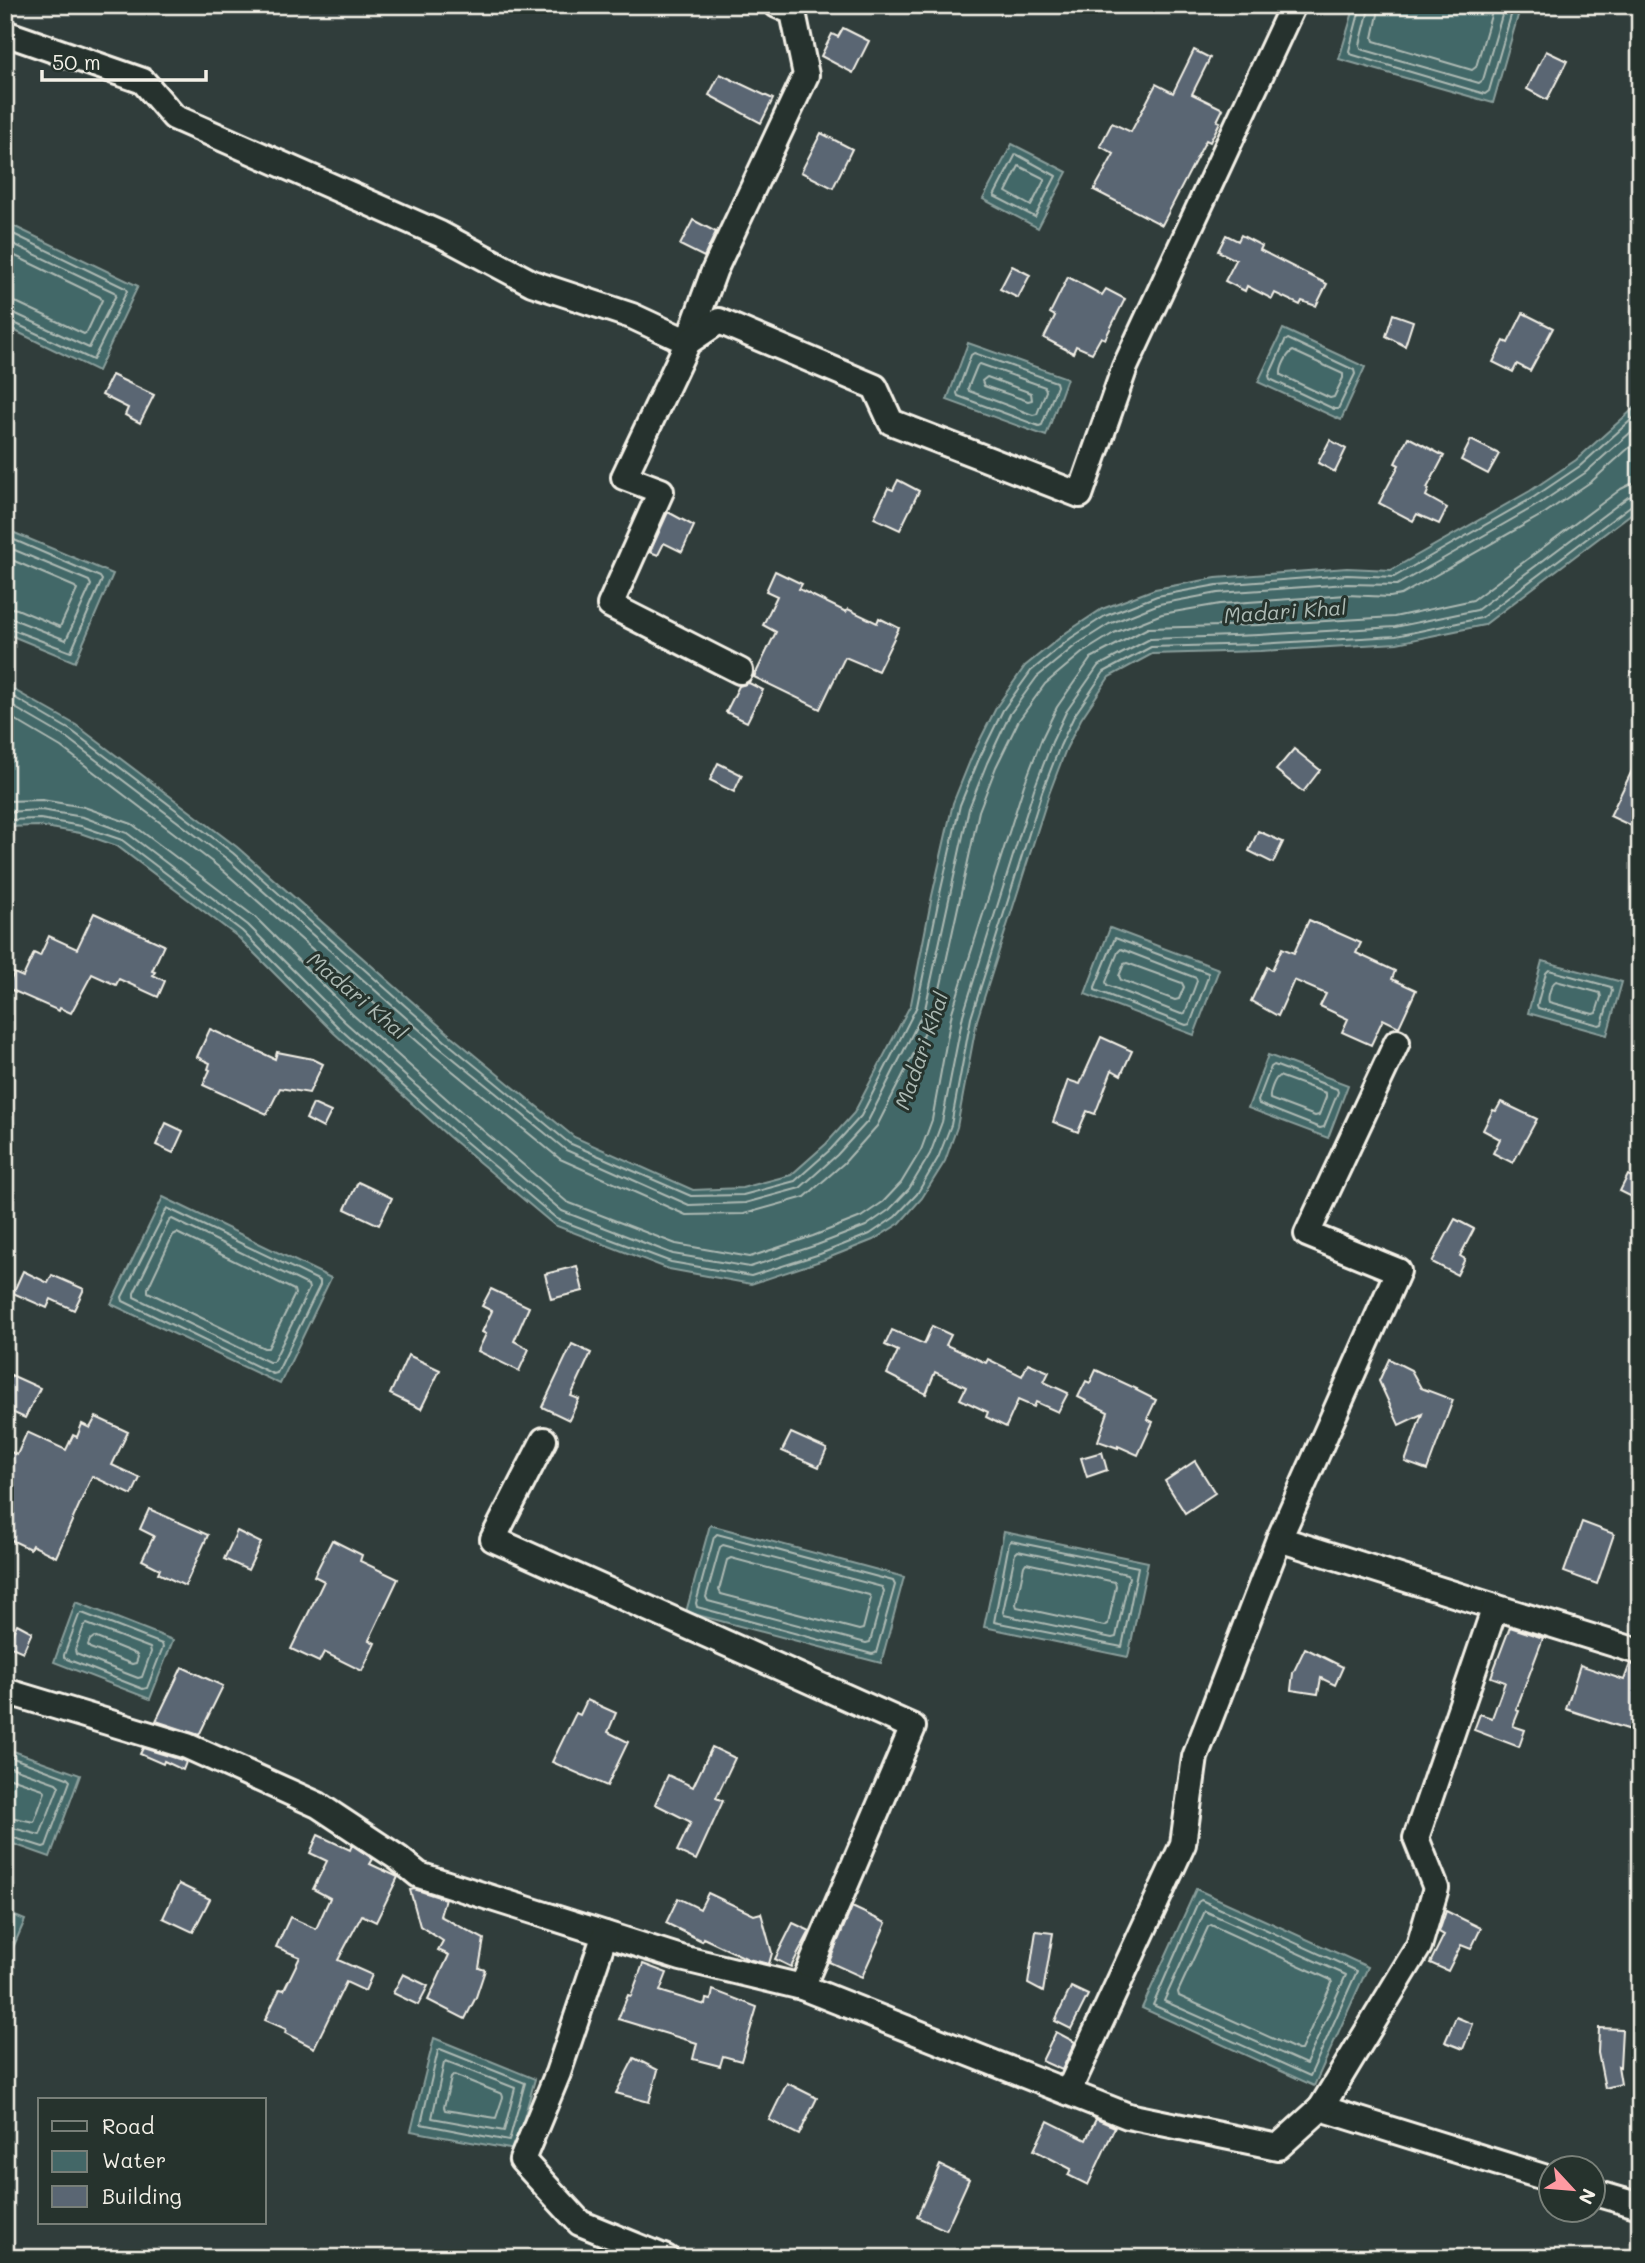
<svg xmlns="http://www.w3.org/2000/svg" width="1645" height="2263" viewBox="0 0 1645 2263" font-family="Mali,sans-serif">
	<rect width="100%" height="100%" fill="#303d3b"/>
	<filter id="ink" filterUnits="userSpaceOnUse"><feTurbulence type="fractalNoise" baseFrequency=".0143" numOctaves="2"/><feDisplacementMap in="SourceGraphic" scale="14" xChannelSelector="R" yChannelSelector="G"/><feConvolveMatrix kernelMatrix="1 2 1 2 8 2 1 2 1" color-interpolation-filters="sRGB"/></filter>
	<g filter="url(#ink)">
		<g fill="#436767" stroke="#8a9e9b" stroke-width="2">
			<polygon points="1355,5 1521,5 1493,103 1339,59"/>
			<polygon points="1012,144 1067,172 1038,228 983,199"/>
			<polygon points="7,223 138,286 98,371 5,326 5,227"/>
			<polygon points="1283,329 1365,367 1341,420 1258,382"/>
			<polygon points="968,343 1067,378 1046,436 947,400"/>
			<polygon points="1640,403 1640,507 1484,625 1397,643 1260,651 1152,654 1109,677 1081,719 1066,749 1049,794 977,1020 957,1127 945,1161 922,1198 900,1223 873,1240 823,1260 751,1284 669,1269 554,1225 448,1136 334,1033 238,937 117,846 80,833 39,826 5,827 5,685 76,725 237,847 450,1035 574,1137 693,1190 742,1188 791,1175 826,1144 854,1113 911,1004 932,896 953,803 972,756 997,706 1025,666 1067,632 1102,609 1155,589 1216,578 1347,568 1391,570 1530,491 1576,460"/>
			<polygon points="5,529 113,574 75,662 5,633"/>
			<polygon points="1110,928 1219,969 1194,1035 1085,994"/>
			<polygon points="1542,961 1622,982 1607,1035 1528,1013"/>
			<polygon points="1268,1055 1348,1085 1328,1138 1248,1108"/>
			<polygon points="163,1197 331,1278 280,1384 111,1304"/>
			<polygon points="710,1525 904,1577 881,1663 686,1612"/>
			<polygon points="1004,1532 1148,1562 1128,1657 984,1627"/>
			<polygon points="76,1602 173,1640 150,1699 54,1662"/>
			<polygon points="5,1748 80,1775 50,1857 5,1841"/>
			<polygon points="1196,1889 1368,1967 1314,2086 1142,2008"/>
			<polygon points="5,1912 25,1920 5,1966"/>
			<polygon points="434,2038 535,2079 515,2150 411,2131"/>
		</g>
		<g fill="none" stroke-linecap="round" stroke-linejoin="round">
			<g stroke="#adbab4" stroke-width="2">
				<polyline points="1361,5 1349,51 1350,54 1485,94 1489,91 1514,5"/>
				<polyline points="1370,5 1360,45 1361,49 1479,83 1483,80 1505,5"/>
				<polyline points="1380,5 1373,38 1374,41 1472,70 1476,67 1494,5"/>
				<polygon points="1016,154 1056,176 1035,217 994,196"/>
				<polygon points="1019,166 1045,179 1031,206 1006,192"/>
				<polyline points="5,230 125,288 127,291 93,360 10,321 5,321"/>
				<polyline points="5,240 114,292 116,295 89,348 14,313 5,312"/>
				<polyline points="5,251 100,297 102,300 87,332 84,334 18,303 5,301"/>
				<polygon points="1288,339 1354,370 1355,374 1338,409 1334,409 1270,379 1269,376 1285,341"/>
				<path d="M1293,351L1343,374V378L1334,397L1330,398L1281,375C1280,368 1287,354 1293,351Z"/>
				<polygon points="974,353 1056,382 1057,386 1042,425 1039,426 958,396 957,393 971,355"/>
				<polygon points="980,364 1045,387 1046,391 1037,414 1033,415 969,391 968,388 977,366"/>
				<polygon points="987,377 1031,393 1032,400 1028,401 984,386 982,381"/>
				<polyline points="5,536 100,577 102,580 71,652 5,627"/>
				<polyline points="5,546 89,581 91,585 66,640 13,619 5,618"/>
				<polyline points="5,557 75,587 77,590 60,627 17,609 5,607"/>
				<polyline points="5,692 72,731 233,853 445,1041 569,1143 691,1196 743,1195 795,1181 831,1149 861,1116 917,1006 939,898 960,805 979,759 1003,710 1031,671 1071,638 1105,616 1157,596 1217,585 1347,575 1394,577 1534,497 1580,466 1640,412"/>
				<polyline points="5,702 67,738 227,859 439,1047 566,1150 689,1205 745,1203 800,1188 837,1155 868,1121 925,1009 969,808 987,763 1010,714 1037,677 1076,645 1109,624 1159,604 1218,593 1347,584 1397,585 1539,504 1585,473 1640,424"/>
				<polyline points="5,714 61,747 220,868 433,1055 560,1159 686,1215 744,1214 805,1197 844,1163 877,1126 935,1012 979,811 996,767 1019,720 1045,684 1082,653 1114,633 1162,614 1220,604 1347,595 1390,597 1401,595 1545,513 1592,481 1640,438"/>
				<polyline points="5,801 42,800 84,807 132,824 255,917 352,1014 466,1116 567,1202 676,1244 750,1257 813,1236 861,1217 883,1202 901,1183 921,1150 932,1120 952,1012 1024,785 1042,738 1057,707 1091,658 1148,628 1258,625 1394,617 1473,600 1621,489 1631,484 1640,483"/>
				<polyline points="5,812 41,810 83,817 127,833 248,925 345,1022 459,1124 562,1211 673,1254 750,1267 817,1245 866,1226 889,1210 909,1189 930,1154 942,1122 963,1015 1034,789 1052,742 1066,712 1098,666 1150,639 1259,635 1395,627 1477,610 1628,497 1640,494"/>
				<polyline points="5,820 40,819 81,826 122,840 242,931 339,1028 453,1131 557,1219 671,1262 751,1276 820,1254 870,1234 895,1217 917,1194 938,1158 951,1125 971,1018 1042,792 1060,746 1074,716 1104,672 1151,647 1259,644 1396,636 1481,618 1633,504 1640,503"/>
				<polygon points="1115,938 1208,973 1208,977 1190,1024 1186,1025 1095,990 1095,987"/>
				<polygon points="1121,949 1196,978 1197,981 1185,1013 1181,1014 1107,985 1106,982 1118,952"/>
				<polygon points="1127,963 1182,983 1184,987 1179,999 1175,1000 1121,980 1119,976 1124,964"/>
				<polygon points="1549,970 1611,987 1612,991 1602,1024 1599,1025 1538,1008 1537,1005 1546,973"/>
				<path d="M1556,981L1600,993L1601,997L1596,1013L1593,1014L1549,1002C1547,997 1551,984 1556,981Z"/>
				<polygon points="1274,1065 1337,1089 1338,1092 1324,1127 1320,1128 1259,1104 1258,1101 1271,1067"/>
				<path d="M1279,1076L1326,1093V1097L1319,1115L1315,1116L1270,1099C1269,1093 1274,1079 1279,1076Z"/>
				<polygon points="167,1208 320,1281 320,1285 277,1373 273,1374 123,1301 122,1297"/>
				<polygon points="172,1219 308,1285 309,1289 273,1362 269,1362 134,1297 134,1293 169,1221"/>
				<polygon points="177,1233 294,1290 295,1294 268,1348 264,1348 148,1292 148,1288 173,1235"/>
				<polygon points="717,1534 893,1581 895,1585 876,1653 872,1654 697,1607 696,1603 714,1537"/>
				<polygon points="1011,1541 1138,1567 1122,1647 994,1622 1009,1543"/>
				<polygon points="723,1545 882,1587 884,1591 870,1642 866,1643 708,1601 706,1597 720,1547"/>
				<polygon points="1018,1551 1127,1574 1129,1577 1116,1637 1112,1638 1004,1615 1003,1612 1015,1554"/>
				<polygon points="731,1558 869,1595 871,1598 863,1629 859,1630 721,1594 719,1590 727,1560"/>
				<polygon points="1026,1563 1115,1582 1116,1586 1108,1624 1104,1626 1017,1607 1016,1604 1024,1566"/>
				<polygon points="82,1613 162,1644 163,1647 147,1688 143,1689 64,1658 64,1655 79,1615"/>
				<polygon points="87,1624 150,1648 151,1652 142,1677 138,1678 76,1654 75,1650 84,1626"/>
				<polygon points="94,1637 136,1654 138,1657 136,1663 132,1664 90,1648 88,1645 90,1640"/>
				<polyline points="5,1755 67,1778 70,1781 46,1846 43,1847 5,1835"/>
				<polyline points="5,1765 56,1783 59,1786 40,1835 5,1826"/>
				<polyline points="5,1776 43,1789 45,1792 34,1822 5,1816"/>
				<polygon points="1201,1900 1357,1971 1310,2076 1153,2005 1198,1902"/>
				<polygon points="1205,1911 1346,1975 1306,2064 1164,2001"/>
				<polygon points="1211,1925 1331,1980 1332,1983 1301,2050 1298,2050 1179,1996 1178,1992 1208,1927"/>
				<polygon points="440,2049 525,2083 509,2141 421,2124 438,2051"/>
				<polygon points="446,2061 515,2088 504,2131 432,2118 444,2063"/>
				<polygon points="454,2075 502,2094 503,2097 496,2118 445,2110 444,2107 451,2078"/>
			</g>
		</g>
		<g fill="#5a6673" stroke="#f4f1e8" stroke-width="2">
			<polygon points="843,28 869,41 853,73 821,56 832,34 838,37"/>
			<polygon points="1194,50 1210,58 1192,94 1223,109 1217,121 1220,122 1210,142 1206,140 1162,225 1094,190 1114,154 1100,146 1112,123 1131,132 1156,84 1173,93"/>
			<polygon points="1546,51 1567,61 1547,100 1527,89"/>
			<polygon points="720,74 773,99 761,123 709,95"/>
			<polygon points="821,133 852,149 833,188 801,172"/>
			<polygon points="693,220 716,232 704,257 680,245"/>
			<polygon points="1226,235 1238,241 1241,235 1262,246 1260,250 1327,284 1316,306 1302,301 1300,305 1275,293 1272,299 1247,286 1245,291 1225,281 1236,260 1218,251"/>
			<polygon points="1012,266 1030,275 1018,298 1000,289"/>
			<polygon points="1068,277 1102,295 1106,289 1125,299 1105,339 1101,337 1092,353 1076,346 1073,353 1044,338 1055,316 1050,313"/>
			<polygon points="1523,313 1553,328 1530,371 1517,364 1513,372 1493,362 1504,341 1508,343"/>
			<polygon points="1393,314 1413,321 1405,346 1386,336"/>
			<polygon points="112,375 154,395 140,423 125,415 128,408 102,395"/>
			<polygon points="1408,437 1444,456 1427,488 1429,489 1426,496 1447,508 1439,524 1417,514 1413,521 1379,503 1399,465 1395,463"/>
			<polygon points="1330,440 1346,449 1335,472 1318,463"/>
			<polygon points="1471,440 1499,454 1488,474 1461,460"/>
			<polygon points="898,480 919,491 900,530 874,518 888,488 893,490"/>
			<polygon points="668,512 694,526 682,552 664,543 658,555 650,552"/>
			<polygon points="775,571 802,584 799,589 846,612 848,609 877,623 879,618 899,628 878,671 845,657 820,709 754,677 776,632 763,625 777,596 766,591"/>
			<polygon points="749,683 763,690 747,722 726,712 739,686"/>
			<polygon points="1294,749 1320,770 1303,792 1276,770"/>
			<polygon points="1640,754 1640,830 1610,816"/>
			<polygon points="718,763 742,775 734,792 710,780"/>
			<polygon points="1258,831 1283,842 1273,863 1249,851"/>
			<polygon points="94,913 164,945 152,971 155,972 153,975 165,981 158,997 119,979 116,985 92,974 71,1013 60,1008 59,1011 7,988 14,973 23,977 34,953 40,956 49,936 77,949"/>
			<polygon points="1309,920 1361,943 1356,953 1395,971 1392,979 1416,990 1399,1027 1383,1019 1371,1045 1342,1032 1348,1019 1320,1006 1326,994 1294,980 1278,1016 1251,1001 1267,967 1272,970 1282,948 1294,953"/>
			<polygon points="210,1029 275,1059 277,1052 313,1059 323,1064 309,1093 280,1088 267,1114 203,1085 210,1070 208,1069 210,1063 197,1057"/>
			<polygon points="1101,1037 1132,1051 1121,1075 1112,1070 1095,1114 1087,1111 1078,1132 1053,1122 1068,1080 1080,1084"/>
			<polygon points="1501,1102 1537,1119 1513,1163 1493,1153 1500,1139 1483,1130 1493,1110 1496,1111"/>
			<polygon points="313,1104 331,1112 323,1128 306,1119"/>
			<polygon points="166,1123 183,1131 173,1153 156,1145"/>
			<polygon points="1628,1175 1640,1181 1640,1201 1620,1191"/>
			<polygon points="358,1182 392,1198 379,1225 345,1209"/>
			<polygon points="1455,1219 1474,1229 1460,1256 1465,1259 1457,1275 1432,1262"/>
			<polygon points="577,1266 583,1291 551,1299 545,1274"/>
			<polygon points="23,1271 48,1283 52,1275 84,1289 74,1310 51,1299 47,1308 13,1293"/>
			<polygon points="491,1289 529,1307 514,1341 529,1349 519,1371 478,1351 486,1334 482,1332 492,1311 482,1306"/>
			<polygon points="932,1326 951,1335 946,1345 986,1363 988,1359 1022,1376 1028,1363 1049,1372 1044,1382 1068,1393 1058,1412 1036,1402 1034,1407 1018,1400 1006,1427 986,1417 988,1412 960,1399 966,1387 935,1372 926,1394 887,1374 898,1351 885,1345 892,1330 924,1344"/>
			<polygon points="572,1344 591,1353 571,1396 579,1399 569,1420 542,1407"/>
			<polygon points="408,1355 440,1370 421,1409 390,1394"/>
			<polygon points="1389,1359 1411,1370 1421,1388 1453,1400 1427,1470 1405,1462 1422,1414 1399,1425 1379,1381"/>
			<polygon points="1096,1370 1137,1389 1136,1390 1156,1400 1147,1419 1153,1422 1138,1455 1118,1446 1118,1448 1098,1441 1108,1412 1078,1397 1086,1381 1090,1383"/>
			<polygon points="11,1375 40,1388 25,1418 5,1409 5,1388"/>
			<polygon points="96,1417 128,1432 112,1465 140,1478 132,1495 92,1476 56,1557 32,1545 30,1549 5,1537 5,1449 17,1455 27,1432 66,1450 73,1435 77,1437 82,1424 90,1428"/>
			<polygon points="791,1433 827,1449 819,1467 782,1451"/>
			<polygon points="1102,1452 1107,1470 1087,1477 1081,1458"/>
			<polygon points="1195,1461 1215,1493 1185,1513 1165,1481"/>
			<polygon points="149,1509 208,1535 185,1586 158,1573 160,1569 142,1560 154,1536 140,1529"/>
			<polygon points="1582,1522 1614,1534 1597,1584 1564,1572"/>
			<polygon points="237,1531 261,1543 248,1570 224,1559"/>
			<polygon points="332,1540 362,1555 360,1561 398,1579 369,1640 375,1643 362,1671 324,1652 319,1662 291,1649 324,1581 314,1576"/>
			<polygon points="17,1624 32,1632 23,1652 7,1645"/>
			<polygon points="1510,1627 1543,1638 1516,1710 1519,1711 1513,1726 1525,1730 1519,1747 1474,1730 1480,1714 1492,1718 1505,1682 1491,1677"/>
			<polygon points="1305,1648 1343,1667 1335,1685 1321,1678 1318,1694 1291,1690 1293,1673"/>
			<polygon points="1630,1664 1640,1666 1640,1733 1566,1709 1580,1665 1624,1680"/>
			<polygon points="182,1667 223,1686 199,1735 156,1721"/>
			<polygon points="587,1700 616,1713 608,1732 628,1742 607,1786 552,1762 576,1713 580,1715"/>
			<polygon points="712,1747 735,1758 716,1798 723,1801 696,1860 677,1851 691,1822 655,1804 668,1775 693,1787"/>
			<polygon points="143,1748 182,1760 186,1762 183,1770 164,1761 163,1764 140,1754"/>
			<polygon points="318,1835 350,1850 352,1845 373,1859 370,1864 398,1877 376,1922 362,1915 338,1960 372,1975 365,1991 346,1982 314,2048 285,2033 286,2029 265,2020 280,1989 284,1990 300,1957 276,1947 290,1917 316,1929 330,1898 313,1889 327,1861 310,1853"/>
			<polygon points="179,1884 210,1899 193,1932 163,1918"/>
			<polygon points="414,1889 445,1899 440,1916 484,1939 479,1968 485,1970 476,1997 465,2019 428,2000 449,1955 438,1950 443,1941 420,1926 410,1890"/>
			<polygon points="708,1893 754,1915 761,1913 772,1953 769,1964 748,1959 703,1938 702,1941 666,1923 678,1898 700,1909"/>
			<polygon points="852,1907 886,1923 862,1977 829,1962"/>
			<polygon points="1446,1911 1481,1928 1471,1949 1461,1945 1448,1971 1430,1963 1444,1935 1439,1932"/>
			<polygon points="793,1923 810,1931 791,1967 775,1959"/>
			<polygon points="1036,1931 1053,1933 1043,1992 1028,1984"/>
			<polygon points="643,1964 667,1973 660,1991 705,2005 706,1999 711,2000 713,1990 757,2007 741,2061 723,2056 720,2066 693,2059 697,2043 618,2019 628,1995 631,1996"/>
			<polygon points="403,1974 428,1986 418,2005 393,1993"/>
			<polygon points="1071,1987 1088,1995 1071,2029 1055,2021"/>
			<polygon points="1456,2017 1473,2024 1463,2049 1445,2042"/>
			<polygon points="1599,2028 1622,2029 1620,2067 1618,2066 1621,2084 1605,2088 1598,2053"/>
			<polygon points="1056,2032 1075,2042 1062,2070 1042,2061"/>
			<polygon points="634,2058 658,2070 649,2102 616,2093"/>
			<polygon points="787,2083 817,2098 799,2135 769,2120"/>
			<polygon points="1096,2119 1115,2127 1088,2185 1068,2175 1071,2169 1034,2150 1048,2121 1086,2140"/>
			<polygon points="940,2165 969,2179 946,2230 917,2217"/>
		</g>
		<g fill="none" stroke-linecap="round" stroke-linejoin="round">
			<defs>
				<g id="minor">
					<polyline points="5,33 143,81 174,117 440,234 532,283 632,316 688,342 714,271 806,75 793,12 777,5"/>
					<polyline points="740,671 610,605 661,491 624,477 688,342 719,321 875,387 891,422 1080,495 1125,367 1293,5"/>
					<polyline points="1397,1042 1307,1234 1398,1271 1279,1539 1495,1607"/>
					<polyline points="544,1440 493,1539 913,1727 802,1987"/>
					<polyline points="5,1691 187,1746 318,1805 398,1858 419,1875 681,1958 802,1987 1128,2116 1278,2147 1321,2108 1550,2179"/>
					<polyline points="605,1934 558,2073 522,2160 580,2223 666,2258"/>
					<polyline points="1068,2092 1183,1844 1195,1757 1279,1539"/>
					<polyline points="1321,2108 1419,1946 1436,1888 1416,1838 1495,1607 1640,1652"/>
					<polyline points="1592,2192 1640,2206"/>
				</g>
			</defs>
			<use href="#minor" stroke="#f4f1e8" stroke-width="30"/>
			<use href="#minor" stroke="#26332d" stroke-width="24"/>
		</g>
	</g>
	<g text-anchor="middle" stroke-width="6" stroke-linejoin="round" paint-order="stroke">
		<g font-size="21" font-style="italic" fill="#adbab4" stroke="#26332d">
			<text transform="translate(1285 612) rotate(-4)" y="7">Madari Khal</text>
			<text transform="translate(357 996) rotate(40)" y="7">Madari Khal</text>
			<text transform="translate(922 1051) rotate(-71)" y="7">Madari Khal</text>
		</g>
	</g>
	<rect width="1645" height="2263" fill="none" stroke="#26332d" stroke-width="28"/>
	<rect x="14" y="14" width="1617" height="2235" fill="none" stroke="#f4f1e8" stroke-width="2.5" filter="url(#ink)"/>
	<rect x="38" y="2098" width="228" height="126" fill="#26332d" stroke="#787f78" stroke-width="2"/>
	<rect x="52" y="2121" width="35" height="10" fill="#26332d" stroke="#787f78" stroke-width="2"/>
	<text x="102" y="2134" font-size="21" fill="#f4f1e8">Road</text>
	<rect x="52" y="2151" width="35" height="21" fill="#436767" stroke="#787f78" stroke-width="2"/>
	<text x="102" y="2168" font-size="21" fill="#f4f1e8">Water</text>
	<rect x="52" y="2186" width="35" height="21" fill="#5a6673" stroke="#787f78" stroke-width="2"/>
	<text x="102" y="2204" font-size="21" fill="#f4f1e8">Building</text>
	<g transform="translate(1572 2189) rotate(116)"><circle r="33" fill="#26332d" stroke="#787f78" stroke-width="2"/>
	<path d="M0-5L12 26L0 18L-12 26Z" fill="#ff9aa2"/>
	<text y="-10" font-size="19" font-weight="bold" text-anchor="middle" fill="#f4f1e8">N</text>
	</g>
	<path d="M42 70v10h164v-10" fill="none" stroke="#f4f1e8" stroke-width="3.5"/>
	<text x="52" y="70" font-size="21" fill="#f4f1e8" stroke="#26332d" stroke-width="5" paint-order="stroke">50 m</text>
</svg>
